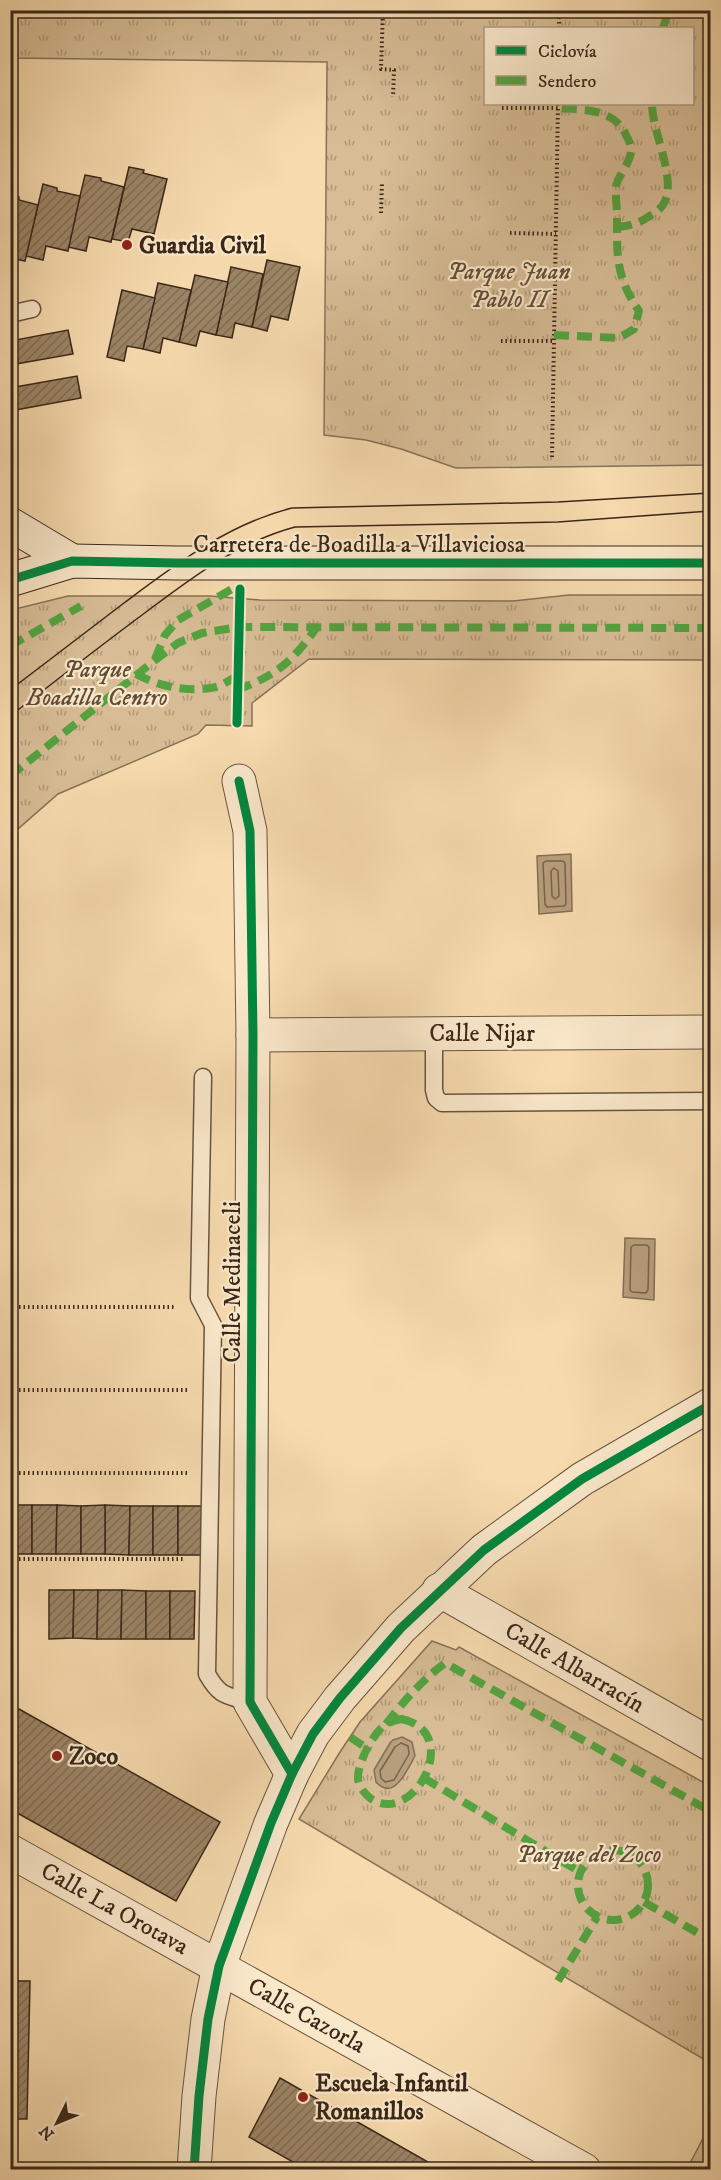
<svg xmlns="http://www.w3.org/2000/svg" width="721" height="2180" viewBox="0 0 721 2180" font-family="'IM FELL DW Pica',serif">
	<defs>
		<pattern id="park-tufts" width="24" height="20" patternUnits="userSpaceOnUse" patternTransform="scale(1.5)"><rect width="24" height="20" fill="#d7bc95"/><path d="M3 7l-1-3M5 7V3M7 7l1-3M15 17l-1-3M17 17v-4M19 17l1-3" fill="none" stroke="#af9979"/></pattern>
		<pattern id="building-hatch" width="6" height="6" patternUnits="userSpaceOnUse" patternTransform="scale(1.5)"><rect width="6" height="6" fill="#9c8567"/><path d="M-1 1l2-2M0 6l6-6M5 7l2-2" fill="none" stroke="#806d54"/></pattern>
	</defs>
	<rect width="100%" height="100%" fill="#f7dbaf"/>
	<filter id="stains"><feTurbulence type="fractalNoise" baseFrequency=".00333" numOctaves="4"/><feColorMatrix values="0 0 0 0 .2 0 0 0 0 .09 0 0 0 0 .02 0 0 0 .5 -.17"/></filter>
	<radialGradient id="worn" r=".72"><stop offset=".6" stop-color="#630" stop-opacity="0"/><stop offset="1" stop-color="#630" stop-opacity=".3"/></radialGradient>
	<g fill="url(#park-tufts)" stroke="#887256" stroke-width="1.5" fill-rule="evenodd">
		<path d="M11,10L710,11V465L456,468L401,449L366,440L324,435L327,62L11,58ZM486,28H692V104H486Z"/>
		<polygon points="569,595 710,595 710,660 309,659 252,703 252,726 206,725 198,734 58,794 11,835 11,610 68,596 210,596 260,600 513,601"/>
		<polygon points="432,1641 456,1650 459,1647 710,1786 710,2063 299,1819 340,1752 360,1722"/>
		<polygon points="710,2125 710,2169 687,2169"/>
	</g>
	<g fill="#b79e7c" stroke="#856e54" stroke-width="1.5">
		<polygon points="571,854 572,911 539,914 537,856"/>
		<polygon points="625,1238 655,1239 654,1300 623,1297"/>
		<path d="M402,1737L412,1742L415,1756C407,1770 394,1802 376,1782L374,1770L390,1743L393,1740Z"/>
	</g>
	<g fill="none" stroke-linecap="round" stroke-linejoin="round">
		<g stroke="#78624a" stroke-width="1.5">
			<polygon points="563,861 565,863 566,904 564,906 547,907 545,904 543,863 546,861"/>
			<polygon points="554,868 558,871 559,896 555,899 552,896 551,871"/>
			<polygon points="634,1245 647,1245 649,1247 648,1290 646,1293 632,1292 630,1290 631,1247"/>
			<polygon points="401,1743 408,1746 409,1754 394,1780 385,1782 381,1778 380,1771 395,1747"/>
		</g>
	</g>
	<g fill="url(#building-hatch)" stroke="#3a2718" stroke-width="1.5">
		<polygon points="129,167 144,170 143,173 167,179 154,234 132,229 128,242 112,239"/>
		<polygon points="85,175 101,178 101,181 124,187 111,242 89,237 86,251 68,247"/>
		<polygon points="43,184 57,188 57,191 80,196 68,251 46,246 43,260 26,256"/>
		<polygon points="10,195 19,197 19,200 38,205 25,261 10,258"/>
		<polygon points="267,260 300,267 288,320 271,316 267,331 252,327"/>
		<polygon points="231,267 263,274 252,327 235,323 232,338 216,335"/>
		<polygon points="195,275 228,282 216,335 200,331 196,346 179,342"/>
		<polygon points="158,283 191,290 179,342 163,338 160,353 143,349"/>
		<polygon points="122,290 155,298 143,349 127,346 124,361 107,357"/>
		<polygon points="68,330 73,354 10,365 10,341"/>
		<polygon points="77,376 81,398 10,411 10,388"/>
		<rect x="10" y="1505" width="22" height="49"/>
		<polygon points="32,1505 57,1505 56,1554 32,1554"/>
		<polygon points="57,1505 81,1506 81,1554 56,1554"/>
		<polygon points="105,1505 130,1506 129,1555 105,1554"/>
		<polygon points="105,1505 105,1554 81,1554 81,1506"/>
		<polygon points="130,1506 153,1506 153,1555 129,1555"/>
		<rect x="153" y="1506" width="25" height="49"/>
		<rect x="178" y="1506" width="24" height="49"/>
		<polygon points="49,1590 74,1590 73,1638 49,1639"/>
		<polygon points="74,1590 98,1590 97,1639 73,1638"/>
		<polygon points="98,1590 122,1590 121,1639 97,1639"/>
		<polygon points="122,1590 146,1591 146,1639 121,1639"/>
		<rect x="146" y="1591" width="24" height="48"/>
		<polygon points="170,1591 195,1591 194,1639 170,1639"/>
		<polygon points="10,1704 220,1822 176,1901 10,1809"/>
		<polygon points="10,1981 30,1981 27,2119 10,2119"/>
		<polygon points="280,2078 442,2170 307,2170 249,2137"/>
		<polygon points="10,2164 158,2167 158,2170 10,2170"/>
	</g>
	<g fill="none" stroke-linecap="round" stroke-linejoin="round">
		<defs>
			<g id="lane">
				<polyline points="10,314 32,309"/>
				<polyline points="434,1034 434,1090 436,1098 442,1103 710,1101"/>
				<path d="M203,1077L199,1298L213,1325L207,1674C220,1697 226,1695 250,1702"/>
			</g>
			<g id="street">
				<polyline points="239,781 250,831 253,1035 250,1702 292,1774"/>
				<polyline points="253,1035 710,1032"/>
				<polyline points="439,1590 710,1744"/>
				<polyline points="10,1851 584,2170"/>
				<polyline points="194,2170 199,2096 208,2019 219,1966 271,1823 292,1774 313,1734 340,1698 401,1628 484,1550 582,1479 710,1405"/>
			</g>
			<g id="secondary">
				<polyline points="10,524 72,561"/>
				<polyline points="10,580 72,561 176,563 710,563"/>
			</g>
		</defs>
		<use href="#lane" stroke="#69543e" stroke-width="19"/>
		<use href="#street" stroke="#69543e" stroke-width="35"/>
		<use href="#secondary" stroke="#3a2718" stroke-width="35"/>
		<g stroke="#3a2718" stroke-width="4" stroke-dasharray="1.5 3" stroke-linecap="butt">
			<polyline points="383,10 381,69 394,70 393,97"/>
			<polyline points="559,28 559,10"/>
			<polyline points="502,108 558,108"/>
			<polyline points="381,213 382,182"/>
			<polyline points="510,233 556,234"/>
			<polyline points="501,341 554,341"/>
			<polyline points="552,457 558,104"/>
			<polyline points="10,1307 175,1307"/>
			<polyline points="10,1390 187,1390"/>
			<polyline points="10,1473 187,1473"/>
			<polyline points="10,1559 184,1559"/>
		</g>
		<use href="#lane" stroke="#fae8cb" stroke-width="16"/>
		<use href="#street" stroke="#fae8cb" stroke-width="33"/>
		<use href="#secondary" stroke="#fae8cb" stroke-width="33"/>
		<g stroke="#3a2718" stroke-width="1.5">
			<path d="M10,690C48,661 86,632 124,603C176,564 228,524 292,508L558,502L710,493"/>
			<path d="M10,716C53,683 95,650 138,618C186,582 235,543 295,527L558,522L710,511"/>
		</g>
		<g stroke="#54a340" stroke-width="8" stroke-dasharray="15 8" stroke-linecap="butt">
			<polyline points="663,28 669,10"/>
			<path d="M617,227C629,226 638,224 648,217C655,213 662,209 665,201C676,177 652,131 652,104"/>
			<path d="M554,335L619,338L634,329L639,311C615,276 617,254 617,214C617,205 615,194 616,186C618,176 629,165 631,152C632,147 629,140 626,135C614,108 584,110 558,108"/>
			<polyline points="10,646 81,606"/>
			<polyline points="155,659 165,635 178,620 232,589"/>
			<path d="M136,674C160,687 189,693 216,687C223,685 231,679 238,676"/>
			<path d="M237,690C277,675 292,662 317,627"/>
			<polyline points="10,776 154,661 178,643 202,633 239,627 710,628"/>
			<path d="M401,1719C465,1731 413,1829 370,1798C365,1794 359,1787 358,1779C357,1764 374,1730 388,1723C392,1721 397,1720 401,1719Z"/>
			<path d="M386,1724C404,1701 422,1680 445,1663L710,1811"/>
			<polyline points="350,1737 368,1749"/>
			<polyline points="424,1778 580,1872"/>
			<circle cx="613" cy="1885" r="35"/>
			<polyline points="644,1902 710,1940"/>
			<polyline points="558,1981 597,1917"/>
		</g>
		<defs>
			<g id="cycleway">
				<polyline points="10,580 72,561 176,563 710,563"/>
				<polyline points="237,723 240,589"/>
				<polyline points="239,781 250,831 253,1035 250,1702 292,1774"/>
				<polyline points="194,2170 199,2096 208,2019 219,1966 271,1823 292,1774 313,1734 340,1698 401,1628 484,1550 582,1479 710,1405"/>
			</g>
		</defs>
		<use href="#cycleway" stroke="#fae8cb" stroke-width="13"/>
		<use href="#cycleway" stroke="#00873e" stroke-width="9"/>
	</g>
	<g fill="#8f2418" stroke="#fae8cb" stroke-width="2">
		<circle cx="127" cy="245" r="6"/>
		<circle cx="57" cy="1756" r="6"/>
		<circle cx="303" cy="2097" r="6"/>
	</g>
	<g text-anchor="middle" stroke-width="4.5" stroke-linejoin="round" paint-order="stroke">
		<g font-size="24" font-weight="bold" fill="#3a2718" stroke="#fae8cb" text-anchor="start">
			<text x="139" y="253">Guardia Civil</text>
			<text x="69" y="1764">Zoco</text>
			<text x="315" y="2091">Escuela Infantil<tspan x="315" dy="28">Romanillos</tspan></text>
		</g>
		<g font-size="24" font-style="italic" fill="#614c37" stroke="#fae8cb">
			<text x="509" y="279">Parque Juan<tspan x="509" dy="28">Pablo II</tspan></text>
			<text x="97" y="677">Parque<tspan x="97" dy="28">Boadilla Centro</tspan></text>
			<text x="589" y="1862">Parque del Zoco</text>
		</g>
		<g font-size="24" fill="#3a2718" stroke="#fae8cb">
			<text x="359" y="552">Carretera de Boadilla a Villaviciosa</text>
			<text x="482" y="1041">Calle Nijar</text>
			<text transform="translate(232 1282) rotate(-90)" y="8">Calle Medinaceli</text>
			<text transform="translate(575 1667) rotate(30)" y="8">Calle Albarracín</text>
			<text transform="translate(115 1908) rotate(29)" y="8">Calle La Orotava</text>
			<text transform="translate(307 2015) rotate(29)" y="8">Calle Cazorla</text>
		</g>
	</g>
	<rect width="721" height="2180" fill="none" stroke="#f7dbaf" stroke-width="36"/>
	<rect x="12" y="12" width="697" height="2156" fill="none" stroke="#3a2718" stroke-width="3"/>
	<rect x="18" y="18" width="685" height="2144" fill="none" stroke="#3a2718" stroke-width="1.5"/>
	<rect x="484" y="27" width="210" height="78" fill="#fae8cb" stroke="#ad9b83" stroke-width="1.5"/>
	<rect x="496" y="46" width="30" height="9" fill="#00873e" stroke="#ad9b83" stroke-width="1.5"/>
	<text x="538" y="57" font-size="18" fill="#3a2718">Ciclovía</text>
	<rect x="496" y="76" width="30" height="9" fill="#54a340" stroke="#ad9b83" stroke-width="1.5"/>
	<text x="538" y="87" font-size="18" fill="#3a2718">Sendero</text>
	<g transform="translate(57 2123) rotate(227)" stroke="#fae8cb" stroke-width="4.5" paint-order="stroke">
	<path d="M0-4.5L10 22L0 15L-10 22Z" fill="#3a2718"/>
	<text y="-9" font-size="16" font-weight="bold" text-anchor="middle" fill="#3a2718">N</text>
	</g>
	<rect width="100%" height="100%" filter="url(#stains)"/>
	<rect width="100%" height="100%" fill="url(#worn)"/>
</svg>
